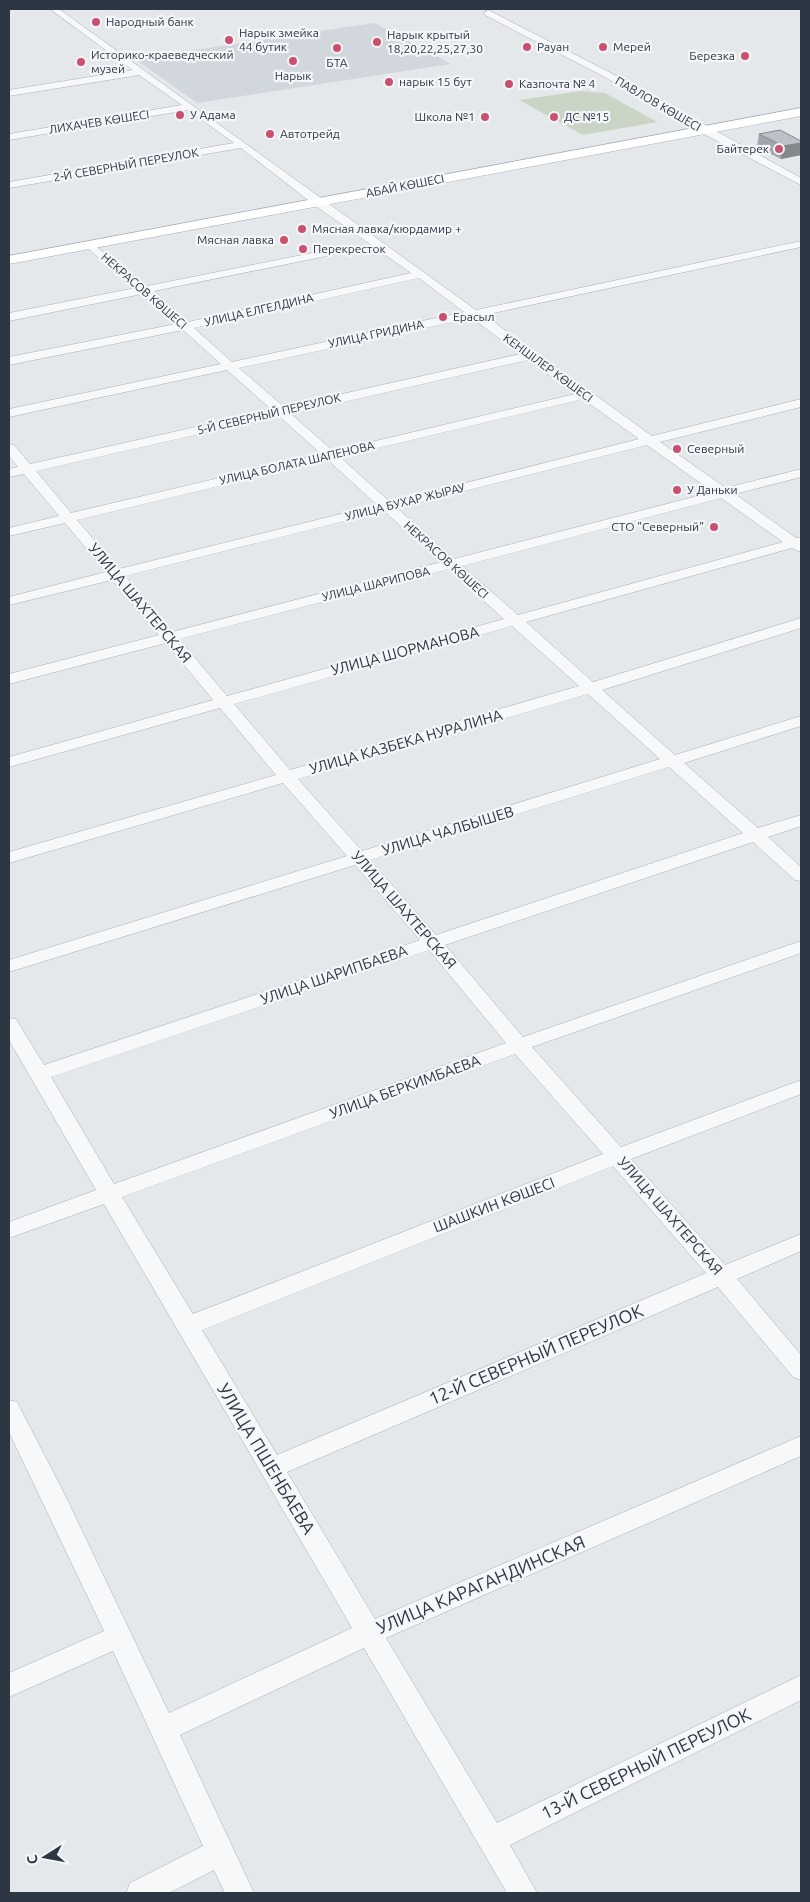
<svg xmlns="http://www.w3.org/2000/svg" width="810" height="1902" viewBox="0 0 810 1902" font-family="Ubuntu,sans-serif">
	<rect width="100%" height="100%" fill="#e4e8eb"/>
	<polygon fill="#d2d7dd" points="374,23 451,64 197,103 135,59"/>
	<polygon fill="#cbd5c6" points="581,91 605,93 657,122 583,135 519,100"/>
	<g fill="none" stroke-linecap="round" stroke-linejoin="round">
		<defs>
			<g id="minor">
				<path d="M50,9H59L476,310L801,241V247L484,315L652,436L801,399V407L660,442L726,488L801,469V477L735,494L796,538L801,537V552L792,548L526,622L593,682L801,618V628L602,690L675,755L801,716V726L684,763L758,828L801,815V826L768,837L801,867V881L795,880L753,842L445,945L523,1037L801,941V953L532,1047L621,1147L801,1080V1094L631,1159L725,1265L801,1234V1251L737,1279L801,1355V1380L793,1377L718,1287L287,1472L375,1619L801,1436V1456L386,1638L497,1823L801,1675V1700L510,1845L537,1893H507L364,1648L180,1735L254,1893H225L214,1870L169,1893H126L130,1883L203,1846L113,1651L9,1697V1673L104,1631L9,1432V1400L17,1402L64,1493L169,1713L352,1628L104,1204L9,1238V1222L96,1190L9,1040V1018L16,1019L44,1065L420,940L355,865L9,972V960L347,856L283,783L9,863V852L276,775L220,708L9,767V757L213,700L166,643L9,684V674L159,635L112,580L9,605V597L106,572L65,523L9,536V528L59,516L24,474L9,477V469L18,467L9,456V444L14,445L30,464L272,410L227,370L9,417V409L221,364L183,330L9,365V357L176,324L142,294L9,321V313L135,288L86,247L84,245L90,242L147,286L327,250L333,253L327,256L154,291L188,322L411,273L313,204L241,148L9,188V182L234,143L188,110L9,140V134L182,105L139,75L9,96V90L133,70ZM419,278L464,312L232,362L194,328ZM472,318L520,354L284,407L239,368ZM528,360L575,394L333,451L291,414ZM583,399L639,439L390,502L340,457ZM279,416L321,454L71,513L36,471ZM647,445L713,492L454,559L397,508ZM328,460L377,505L119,569L77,520ZM721,498L783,542L518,615L462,566ZM384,511L441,562L172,632L125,576ZM449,569L504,619L227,696L179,639ZM512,626L579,686L290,770L234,704ZM588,694L660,759L362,851L298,779ZM669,767L743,833L436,935L370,860ZM429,950L506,1043L114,1184L51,1077ZM515,1054L603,1154L193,1314L122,1197ZM613,1166L706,1273L277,1455L202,1330Z"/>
				<polygon points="488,10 609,72 801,178 801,185 700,132 603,76 485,15 484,13"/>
			</g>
			<polygon id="major" points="801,108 801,116 9,264 9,256"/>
		</defs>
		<use href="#minor" stroke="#a9afb5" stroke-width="1"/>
		<use href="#major" stroke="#a4adb7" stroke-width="1"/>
		<use href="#minor" fill="#f7f8fa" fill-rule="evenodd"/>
		<use href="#major" fill="#fff" fill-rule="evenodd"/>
	</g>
	<polygon fill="#a2a6ac" points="759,134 801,141 801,155 781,159 757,147"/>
	<polygon fill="#84878c" points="801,143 801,155 781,159 783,146"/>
	<polygon fill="#bcc1c8" stroke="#84878c" points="780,130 801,141 801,143 783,146 759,134"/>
	<g fill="#c9516e" stroke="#f4f6f9" stroke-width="2">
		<circle cx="96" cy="22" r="5"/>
		<circle cx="229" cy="40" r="5"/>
		<circle cx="377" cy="42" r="5"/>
		<circle cx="527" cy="47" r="5"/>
		<circle cx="603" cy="47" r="5"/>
		<circle cx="337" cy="48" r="5"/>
		<circle cx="745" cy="56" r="5"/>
		<circle cx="293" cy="61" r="5"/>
		<circle cx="81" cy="62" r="5"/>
		<circle cx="389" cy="82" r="5"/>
		<circle cx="509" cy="84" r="5"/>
		<circle cx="180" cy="115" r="5"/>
		<circle cx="485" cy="117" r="5"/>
		<circle cx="554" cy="117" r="5"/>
		<circle cx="270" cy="134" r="5"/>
		<circle cx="779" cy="149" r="5"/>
		<circle cx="302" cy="229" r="5"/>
		<circle cx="284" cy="240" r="5"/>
		<circle cx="303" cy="249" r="5"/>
		<circle cx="443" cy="317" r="5"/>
		<circle cx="677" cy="449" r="5"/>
		<circle cx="677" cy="490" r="5"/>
		<circle cx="714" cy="527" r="5"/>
	</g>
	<g text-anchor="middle" stroke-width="4.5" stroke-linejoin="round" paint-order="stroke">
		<g font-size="12" fill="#2c3743" stroke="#f4f6f9" text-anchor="start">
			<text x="106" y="26">Народный банк</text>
			<text x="239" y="37">Нарык змейка<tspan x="239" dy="14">44 бутик</tspan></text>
			<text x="387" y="39">Нарык крытый<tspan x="387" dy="14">18,20,22,25,27,30</tspan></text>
			<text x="537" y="51">Рауан</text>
			<text x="613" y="51">Мерей</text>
			<text x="91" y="59">Историко-краеведческий<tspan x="91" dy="14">музей</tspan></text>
			<text x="735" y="60" text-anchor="end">Березка</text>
			<text x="337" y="67" text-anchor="middle">БТА</text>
			<text x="293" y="80" text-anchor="middle">Нарык</text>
			<text x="399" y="86">нарык 15 бут</text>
			<text x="519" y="88">Казпочта № 4</text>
			<text x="190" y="119">У Адама</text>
			<text x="475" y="121" text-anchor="end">Школа №1</text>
			<text x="564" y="121">ДС №15</text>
			<text x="280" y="138">Автотрейд</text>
			<text x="769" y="153" text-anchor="end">Байтерек</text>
			<text x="312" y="233">Мясная лавка/кюрдамир +</text>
			<text x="274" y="244" text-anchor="end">Мясная лавка</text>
			<text x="313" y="253">Перекресток</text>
			<text x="453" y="321">Ерасыл</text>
			<text x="687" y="453">Северный</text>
			<text x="687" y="494">У Даньки</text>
			<text x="704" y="531" text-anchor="end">СТО "Северный"</text>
		</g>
		<g font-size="12" fill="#2c3743" stroke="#f4f6f9">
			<text transform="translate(658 104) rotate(30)" y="4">ПАВЛОВ КӨШЕСІ</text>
			<text transform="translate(99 122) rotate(-9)" y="4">ЛИХАЧЕВ КӨШЕСІ</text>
			<text transform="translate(126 165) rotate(-10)" y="4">2-Й СЕВЕРНЫЙ ПЕРЕУЛОК</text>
			<text transform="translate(405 186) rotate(-11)" y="4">АБАЙ КӨШЕСІ</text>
			<text transform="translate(144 291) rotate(41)" y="4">НЕКРАСОВ КӨШЕСІ</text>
			<text transform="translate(259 310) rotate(-13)" y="4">УЛИЦА ЕЛГЕЛДИНА</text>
			<text transform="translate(376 334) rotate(-12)" y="4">УЛИЦА ГРИДИНА</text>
			<text transform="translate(548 368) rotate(36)" y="4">КЕНШІЛЕР КӨШЕСІ</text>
			<text transform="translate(269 414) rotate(-13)" y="4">5-Й СЕВЕРНЫЙ ПЕРЕУЛОК</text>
			<text transform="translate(297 463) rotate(-13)" y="4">УЛИЦА БОЛАТА ШАПЕНОВА</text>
			<text transform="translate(405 502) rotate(-14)" y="4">УЛИЦА БУХАР ЖЫРАУ</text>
			<text transform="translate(446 560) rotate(42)" y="4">НЕКРАСОВ КӨШЕСІ</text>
			<text transform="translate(376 584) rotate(-14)" y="4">УЛИЦА ШАРИПОВА</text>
		</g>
		<g font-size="15" fill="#2c3743" stroke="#f4f6f9">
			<text transform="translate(140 603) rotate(50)" y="5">УЛИЦА ШАХТЕРСКАЯ</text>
			<text transform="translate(405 651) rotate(-15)" y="5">УЛИЦА ШОРМАНОВА</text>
			<text transform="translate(406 742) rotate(-16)" y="5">УЛИЦА КАЗБЕКА НУРАЛИНА</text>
			<text transform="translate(448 831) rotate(-17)" y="5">УЛИЦА ЧАЛБЫШЕВ</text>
			<text transform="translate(404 910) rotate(49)" y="5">УЛИЦА ШАХТЕРСКАЯ</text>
			<text transform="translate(334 975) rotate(-19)" y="5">УЛИЦА ШАРИПБАЕВА</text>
			<text transform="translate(405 1087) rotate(-20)" y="5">УЛИЦА БЕРКИМБАЕВА</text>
			<text transform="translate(494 1205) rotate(-21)" y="5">ШАШКИН КӨШЕСІ</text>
			<text transform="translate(670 1216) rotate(49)" y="5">УЛИЦА ШАХТЕРСКАЯ</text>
		</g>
		<g font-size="18" fill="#2c3743" stroke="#f4f6f9">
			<text transform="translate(536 1355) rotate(-23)" y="6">12-Й СЕВЕРНЫЙ ПЕРЕУЛОК</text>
			<text transform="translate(266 1459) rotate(59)" y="6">УЛИЦА ПШЕНБАЕВА</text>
			<text transform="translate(481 1585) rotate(-23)" y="6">УЛИЦА КАРАГАНДИНСКАЯ</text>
			<text transform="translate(646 1764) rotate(-26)" y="6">13-Й СЕВЕРНЫЙ ПЕРЕУЛОК</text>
		</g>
	</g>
	<rect width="810" height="1902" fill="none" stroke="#2c3743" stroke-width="20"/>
	<g transform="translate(45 1857) rotate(259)" stroke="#f4f6f9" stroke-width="4" paint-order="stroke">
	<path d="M0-4L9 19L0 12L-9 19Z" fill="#2c3743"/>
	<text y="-8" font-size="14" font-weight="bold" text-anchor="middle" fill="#2c3743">С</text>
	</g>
</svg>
